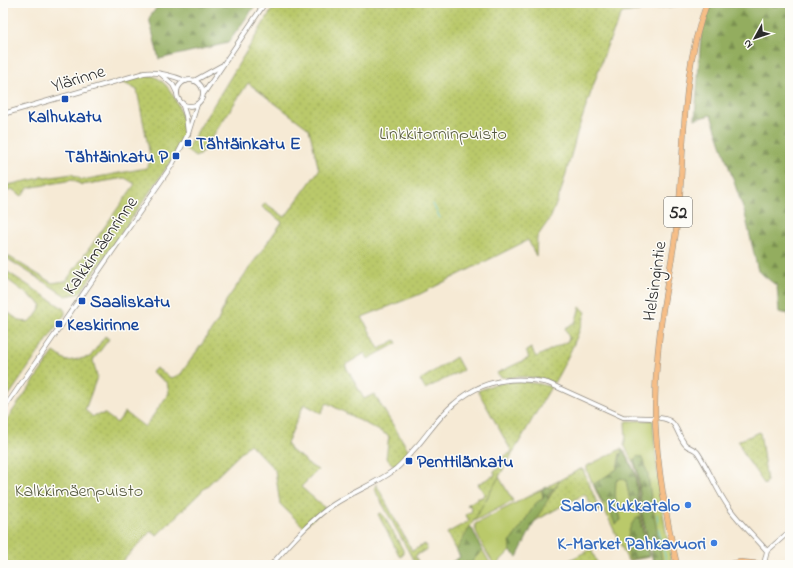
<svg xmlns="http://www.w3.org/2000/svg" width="793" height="568" viewBox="0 0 793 568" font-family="'Indie Flower',sans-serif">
	<defs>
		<pattern id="forest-firs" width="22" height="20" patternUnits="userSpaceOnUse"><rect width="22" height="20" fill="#93ad5f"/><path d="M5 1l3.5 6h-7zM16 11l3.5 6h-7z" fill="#788d4f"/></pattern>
		<pattern id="park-dots" width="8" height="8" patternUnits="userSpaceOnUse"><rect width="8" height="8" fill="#bac96b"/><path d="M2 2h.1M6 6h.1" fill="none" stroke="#a0ad5d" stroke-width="1.8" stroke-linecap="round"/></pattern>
	</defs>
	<rect width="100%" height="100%" fill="#fdfcf7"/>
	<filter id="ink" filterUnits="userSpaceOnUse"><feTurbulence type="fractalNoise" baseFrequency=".025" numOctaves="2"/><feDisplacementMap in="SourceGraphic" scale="8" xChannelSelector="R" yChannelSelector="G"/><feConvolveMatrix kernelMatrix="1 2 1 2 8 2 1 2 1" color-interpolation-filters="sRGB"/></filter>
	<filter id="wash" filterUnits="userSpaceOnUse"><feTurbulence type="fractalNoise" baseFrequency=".012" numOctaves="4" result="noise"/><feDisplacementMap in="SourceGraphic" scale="16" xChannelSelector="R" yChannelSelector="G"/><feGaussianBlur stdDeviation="0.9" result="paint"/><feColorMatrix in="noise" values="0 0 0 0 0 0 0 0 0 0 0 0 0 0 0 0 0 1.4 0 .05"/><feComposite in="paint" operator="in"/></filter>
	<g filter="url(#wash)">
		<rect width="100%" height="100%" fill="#f6ead5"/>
		<g fill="#bac96b" stroke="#727a4b" fill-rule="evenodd">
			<path d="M653,420C656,468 662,515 672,563L654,562L652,557L641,514L637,472L633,461L624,445L626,437L625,424L627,421Z"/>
			<path d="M621,449L625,452L636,474L640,514L650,557L628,561L587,471V466ZM620,453L638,505H631L626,480L621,478L615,481V496L621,520L616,524L608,505L595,484L617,469Z"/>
			<polygon points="495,470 513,501 474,521 474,507 467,505 478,498 486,500 498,478 478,484 495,475 494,471"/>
			<path d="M560,480L547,499L542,490L543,499L510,542V551L499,562L498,565H494C489,555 474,535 475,524Z"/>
			<polygon points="482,549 491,565 469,565 481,550"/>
		</g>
		<g fill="url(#forest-firs)" stroke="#5f6c45">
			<polygon points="160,3 257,3 228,43 159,59 149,18"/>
			<polygon points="712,3 790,3 789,361 789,314 779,312 777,286 758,271 745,214 711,115 695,119 701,34"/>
			<polygon points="622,450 624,453 635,473 638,505 631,506 626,480 621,478 616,481 615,496 621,520 615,524 608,505 602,502 594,484 617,469"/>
			<polygon points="638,456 642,458 648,474 650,491 662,560 660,562 655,561 652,557 642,514 638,472 634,460"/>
			<polygon points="581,469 583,470 558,508 535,521 517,557 510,551 510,542 521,527 535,504 540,500 541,500 543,499 542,490 545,488 553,488 547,496 548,499 560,480"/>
			<path d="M639,516L649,556L629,559C627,544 626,525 639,516Z"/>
			<polygon points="469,527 472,528 482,550 469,565 447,565 460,557 449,536"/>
		</g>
		<g fill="url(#park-dots)" stroke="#727a4b">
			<polygon points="276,3 681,3 682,5 622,13 607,46 578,130 562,188 551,217 537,237 536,256 528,240 418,295 362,317 379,349 395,340 397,343 368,359 365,353 345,365 364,399 374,394 409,451 397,464 393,465 386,458 389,436 327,403 321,413 304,404 287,443 290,450 304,459 306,463 318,470 301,487 325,508 304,527 280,504 275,470 250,444 157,535 151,531 119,565 3,565 3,425 54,352 67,361 90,357 105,336 109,339 93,360 97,377 85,410 93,417 95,415 105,414 117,423 125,412 145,427 169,393 167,383 152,372 156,368 171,378 180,375 218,321 226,301 282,222 262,207 265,203 285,217 319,170 309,129 248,83 200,155 195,157 186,150"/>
			<path d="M144,75C146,75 150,75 153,76C171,82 185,115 183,133C182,140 179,147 176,154L80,293L66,296L3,256V253L52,283L66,281L135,184L125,178L82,185L72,180L28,188L22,196L13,190L3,192V186L40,178L42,175L45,178L72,174L82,180L146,168L151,161L137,90L122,82Z"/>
			<polygon points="3,269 63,308 65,311 65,314 3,404 3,309 20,321 28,322 35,317 42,305 8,280 3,281"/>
			<path d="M580,307L586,312C578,337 567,360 554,383C542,379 530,376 517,377C509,377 501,380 497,373L529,358L526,351L531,348L536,357L568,341L569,338L565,328L575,323Z"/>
			<polygon points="456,357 463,370 425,389 420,380"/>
			<polygon points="518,381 540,384 551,387 456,551 447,533 469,521 466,515 472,511 470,505 467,505 485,495 478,484 495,475 494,471 498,469 499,466 498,463 494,462 512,452 478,391 495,384"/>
			<polygon points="760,432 767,481 765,485 745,456 738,441"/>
			<polygon points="581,469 583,470 600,510 595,513 585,494 558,508 535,521 560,480"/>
			<polygon points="376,484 412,551 425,544 427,549 415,556 420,565 416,565 377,494 375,488"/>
			<polygon points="381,513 384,516 403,550 403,555 400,557 378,514"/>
			<polygon points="591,549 598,565 565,565 564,563"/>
		</g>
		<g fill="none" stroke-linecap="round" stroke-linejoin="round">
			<g stroke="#5ac6d1" stroke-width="1">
				<polyline points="433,204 440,218"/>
				<polyline points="657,514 660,539 668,565"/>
			</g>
		</g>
	</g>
	<g filter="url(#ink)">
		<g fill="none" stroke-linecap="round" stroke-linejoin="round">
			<defs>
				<g id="minor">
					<polyline points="161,74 173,85 177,93"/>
					<circle cx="190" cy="93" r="13"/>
					<polyline points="194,81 221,66"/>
					<polyline points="204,93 265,3"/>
					<polyline points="182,103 186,116 188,134"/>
					<path d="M3,114L144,73C158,71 173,76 186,81"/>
					<polyline points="3,410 172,165 188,134 197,105"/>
					<path d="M660,418C678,420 675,431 684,443C687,448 695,448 698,453C710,471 717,492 730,509C741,524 755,537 767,551"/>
					<polyline points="764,564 767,551 790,531"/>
					<path d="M271,565C288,546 306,525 327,509C347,494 372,486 393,471C402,465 410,453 418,445C430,431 440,415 454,404C481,380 513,375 548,383L623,417L652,418"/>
				</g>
				<g id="major">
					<path d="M677,565C667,522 659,478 656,434C653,396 657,354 662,316C667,279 676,243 679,206C685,137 682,68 707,3"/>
					<polyline points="724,565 741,562 769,565"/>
				</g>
			</defs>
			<use href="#minor" stroke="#908a80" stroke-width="5.5"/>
			<use href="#major" stroke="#908a80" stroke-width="6"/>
			<use href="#minor" stroke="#fff" stroke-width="4"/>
			<use href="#major" stroke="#f6be87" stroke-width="5"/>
		</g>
	</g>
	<g fill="#1a4fb4" stroke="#fdfcf7" stroke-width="1.5">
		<rect x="61" y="95" width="8" height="8" rx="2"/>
		<rect x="184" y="139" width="8" height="8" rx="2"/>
		<rect x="172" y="152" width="8" height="8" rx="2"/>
		<rect x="78" y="297" width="8" height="8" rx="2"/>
		<rect x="55" y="320" width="8" height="8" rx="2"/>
		<rect x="405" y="457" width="8" height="8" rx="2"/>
	</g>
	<g fill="#3f7fe0" stroke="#fdfcf7" stroke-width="1.5">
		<circle cx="688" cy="505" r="4"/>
		<circle cx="714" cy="543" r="4"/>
	</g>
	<g text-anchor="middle" stroke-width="3" stroke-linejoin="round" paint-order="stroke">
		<rect fill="#fdfcf7" stroke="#6a6a68" stroke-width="1" x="664" y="197" width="28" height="30" rx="3"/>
		<g font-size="17" font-weight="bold" fill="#2b2b2b">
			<text x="678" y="218">52</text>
		</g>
		<g font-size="18" fill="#2b2b2b" stroke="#fdfcf7">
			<text transform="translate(78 78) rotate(-17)" y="6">Ylärinne</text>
			<text transform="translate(100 245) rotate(-55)" y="6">Kalkkimäenrinne</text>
			<text transform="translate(654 281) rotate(-82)" y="6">Helsingintie</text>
		</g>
		<g font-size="18" font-weight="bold" fill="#164399" stroke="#fdfcf7" text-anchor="start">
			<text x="65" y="122" text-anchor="middle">Kalhukatu</text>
			<text x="196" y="149">Tähtäinkatu E</text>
			<text x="168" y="162" text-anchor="end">Tähtäinkatu P</text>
			<text x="90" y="307">Saaliskatu</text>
			<text x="67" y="330">Keskirinne</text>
			<text x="417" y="467">Penttilänkatu</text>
		</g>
		<g font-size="18" fill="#565a3e" stroke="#fdfcf7">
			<text x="443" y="139">Linkkitorninpuisto</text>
			<text x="79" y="496">Kalkkimäenpuisto</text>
		</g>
		<g font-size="18" font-weight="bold" fill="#366cbe" stroke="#fdfcf7" text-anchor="end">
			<text x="680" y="511">Salon Kukkatalo</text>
			<text x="706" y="549">K-Market Pahkavuori</text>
		</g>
	</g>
	<rect width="793" height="568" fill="none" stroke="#fdfcf7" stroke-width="16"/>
	<g transform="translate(755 38) rotate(230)" stroke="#fdfcf7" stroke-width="3" paint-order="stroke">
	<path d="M0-3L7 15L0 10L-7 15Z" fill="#2b2b2b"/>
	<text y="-6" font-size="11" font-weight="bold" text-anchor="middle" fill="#2b2b2b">N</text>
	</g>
</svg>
